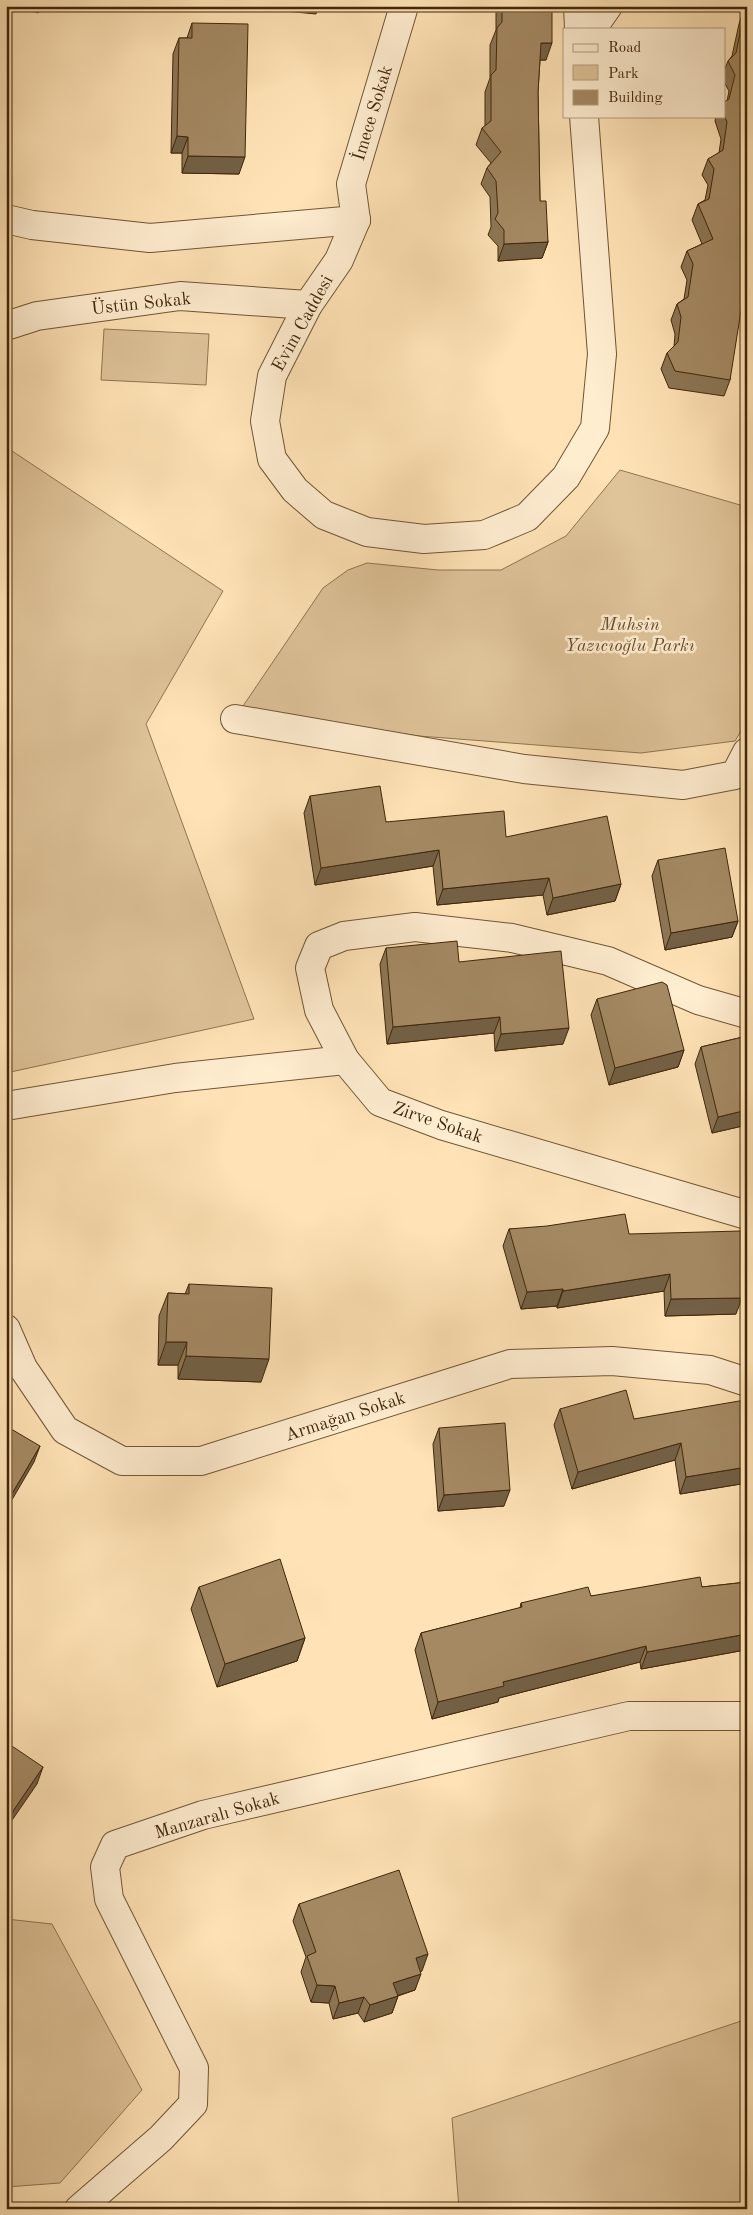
<svg xmlns="http://www.w3.org/2000/svg" width="753" height="2215" viewBox="0 0 753 2215" font-family="'Old Standard TT',serif">
	<rect width="100%" height="100%" fill="#ffe3b6"/>
	<filter id="stains"><feTurbulence type="fractalNoise" baseFrequency=".004" numOctaves="4"/><feColorMatrix values="0 0 0 0 .2 0 0 0 0 .09 0 0 0 0 .02 0 0 0 .5 -.17"/></filter>
	<radialGradient id="worn" r=".72"><stop offset=".6" stop-color="#630" stop-opacity="0"/><stop offset="1" stop-color="#630" stop-opacity=".3"/></radialGradient>
	<g fill="#dfc399" stroke="#907551">
		<polygon points="104,329 209,334 206,385 101,380"/>
		<polygon points="6,447 223,591 146,724 254,1019 6,1073"/>
		<polygon points="620,470 747,507 747,721 735,741 641,753 419,736 241,709 323,588 348,570 367,563 438,570 501,570 566,536"/>
		<polygon points="6,1919 52,1924 142,2090 60,2183 6,2187"/>
		<polygon points="747,2019 747,2209 459,2209 452,2118"/>
	</g>
	<g fill="none" stroke-linecap="round" stroke-linejoin="round">
		<defs>
			<g id="minor">
				<polyline points="578,6 579,29"/>
				<polyline points="592,29 608,6"/>
				<polyline points="6,219 32,225 150,238 356,220"/>
				<polyline points="356,220 339,260 308,305 272,376 265,421 272,459 295,490 324,515 367,532 424,539 484,535 527,517 566,477 595,428 602,354 584,116"/>
				<polyline points="356,220 351,184 404,6"/>
				<polyline points="6,326 37,316 180,296 308,305"/>
				<polyline points="235,719 524,769 683,785 735,775 747,752"/>
				<polyline points="747,1014 698,1000 608,961 512,938 415,927 344,936 319,946 310,968 319,1010 345,1060 380,1102 441,1125 747,1215"/>
				<polyline points="6,1106 175,1078 345,1060"/>
				<polyline points="6,1329 23,1368 65,1430 122,1461 201,1461 510,1364 612,1361 710,1370 747,1382"/>
				<polyline points="79,2209 161,2138 193,2104 194,2068 109,1899 105,1867 115,1845 203,1815 629,1716 747,1716"/>
			</g>
		</defs>
		<use href="#minor" stroke="#705634" stroke-width="30"/>
		<use href="#minor" stroke="#ffedd0" stroke-width="28"/>
	</g>
	<g fill="#8d7655" stroke="#412709">
		<polygon points="21,6 41,6 38,13"/>
		<polygon points="496,6 552,6 546,60 540,60 538,92 540,201 548,242 542,258 498,261 498,246 488,235 491,227 490,197 481,184 487,168 491,163 476,145 482,128 485,126 485,92 490,78 490,45 496,30"/>
		<polygon points="745,6 747,6 730,380 724,396 669,388 661,369 667,353 674,347 675,334 671,320 677,304 684,299 687,280 681,267 687,251 702,244 692,220 698,204 705,200 708,185 702,175 708,159 719,153 721,139 715,121 716,116 724,116 724,102 727,101 729,91 724,82 724,71 728,61 732,56 739,24"/>
		<polygon points="192,23 239,174 182,173 182,153 171,153 173,54 179,38 187,38"/>
		<polygon points="310,796 386,822 621,884 615,901 547,915 543,895 437,905 433,866 315,885 304,813"/>
		<polygon points="658,860 738,921 732,937 665,950 652,876"/>
		<polygon points="386,948 459,962 563,1044 495,1051 494,1033 387,1044 380,964"/>
		<polygon points="597,999 684,1050 678,1067 609,1085 591,1015"/>
		<polygon points="747,1036 747,1125 712,1133 695,1064 701,1047"/>
		<polygon points="509,1229 629,1234 736,1314 665,1316 664,1291 557,1308 557,1306 521,1309 503,1246"/>
		<polygon points="189,1284 261,1382 178,1379 178,1365 158,1365 159,1316 168,1293 185,1294"/>
		<polygon points="560,1409 634,1419 747,1409 747,1483 680,1494 675,1460 572,1489 554,1425"/>
		<polygon points="439,1428 504,1506 438,1511 433,1444"/>
		<polygon points="747,1582 747,1661 745,1650 641,1669 640,1662 499,1698 498,1702 432,1719 415,1650 421,1633 520,1608 521,1603 591,1596 702,1587"/>
		<polygon points="199,1587 305,1638 297,1661 217,1687 191,1609"/>
		<polygon points="299,1904 422,1971 420,1971 415,1990 398,1996 392,2013 364,2022 358,2013 333,2019 329,2003 311,2002 301,1972 306,1957 293,1921"/>
	</g>
	<g fill="#736045" stroke="#412709">
		<polygon points="254,6 319,6 316,14 253,8"/>
		<polygon points="541,43 552,43 546,60 535,60"/>
		<polygon points="177,136 188,137 182,153 171,153"/>
		<polygon points="188,156 245,157 239,174 182,173"/>
		<polygon points="548,242 542,258 498,261 504,244"/>
		<polygon points="439,850 433,866 315,885 321,868"/>
		<polygon points="549,878 543,895 437,905 443,889"/>
		<polygon points="621,884 615,901 547,915 553,898"/>
		<polygon points="738,921 732,937 665,950 671,933"/>
		<polygon points="500,1017 494,1033 387,1044 393,1027"/>
		<polygon points="569,1028 563,1044 495,1051 501,1034"/>
		<polygon points="684,1050 678,1067 609,1085 615,1068"/>
		<polygon points="747,1110 747,1125 712,1133 718,1117"/>
		<polygon points="670,1274 664,1291 557,1308 563,1291"/>
		<polygon points="563,1289 557,1306 521,1309 527,1292"/>
		<polygon points="742,1298 736,1314 665,1316 671,1299"/>
		<polygon points="166,1342 187,1342 178,1365 158,1365"/>
		<polygon points="186,1356 269,1359 261,1382 178,1379"/>
		<polygon points="681,1443 675,1460 572,1489 578,1472"/>
		<polygon points="40,1446 34,1462 6,1510 6,1504"/>
		<polygon points="747,1467 747,1483 680,1494 686,1477"/>
		<polygon points="510,1490 504,1506 438,1511 444,1495"/>
		<polygon points="747,1634 747,1646 745,1650 641,1669 647,1652"/>
		<polygon points="305,1638 297,1661 217,1687 225,1664"/>
		<polygon points="646,1646 640,1662 499,1698 498,1702 432,1719 438,1702 503,1682"/>
		<polygon points="43,1767 37,1784 6,1829 7,1820"/>
		<polygon points="428,1954 422,1971 410,1975 416,1958"/>
		<polygon points="421,1974 415,1990 387,1999 393,1983"/>
		<polygon points="317,1985 335,1986 329,2003 311,2002"/>
		<polygon points="398,1996 392,2013 364,2022 370,2005"/>
		<polygon points="364,1997 358,2013 333,2019 339,2003"/>
	</g>
	<g fill="#a48963" stroke="#412709">
		<polygon points="502,6 552,6 552,43 541,43 538,92 540,201 546,201 548,242 504,244 504,230 495,219 498,213 496,181 487,168 501,152 482,128 491,121 491,75 496,70 497,28 502,22"/>
		<polygon points="747,7 747,273 730,380 675,371 667,353 678,342 681,317 677,304 688,297 693,264 687,251 713,239 698,204 709,199 714,169 708,159 723,150 727,122 724,115 724,102 729,99 735,75 728,61 736,53 745,8"/>
		<polygon points="192,23 248,24 245,157 188,156 188,137 177,136 179,38 192,38"/>
		<polygon points="380,786 386,822 504,811 506,837 607,816 621,884 553,898 549,878 443,889 439,850 321,868 310,796"/>
		<polygon points="725,848 738,921 671,933 658,860"/>
		<polygon points="457,941 459,962 561,951 569,1028 501,1034 500,1017 393,1027 386,948"/>
		<polygon points="662,982 667,985 684,1050 615,1068 597,999"/>
		<polygon points="747,1036 747,1110 718,1117 701,1047"/>
		<polygon points="625,1214 629,1234 741,1231 742,1298 671,1299 670,1274 563,1291 563,1289 527,1292 509,1229 547,1226"/>
		<polygon points="189,1284 272,1288 269,1359 186,1356 187,1342 166,1342 168,1293 189,1294"/>
		<polygon points="626,1390 634,1419 745,1400 747,1409 747,1467 686,1477 681,1443 578,1472 560,1409"/>
		<polygon points="505,1423 510,1490 444,1495 439,1428"/>
		<polygon points="6,1426 40,1446 6,1504"/>
		<polygon points="280,1559 305,1638 225,1664 199,1587"/>
		<polygon points="700,1577 702,1587 747,1582 747,1634 647,1652 646,1646 503,1682 504,1686 438,1702 421,1633 522,1607 521,1603 588,1587 591,1596"/>
		<polygon points="6,1742 43,1767 7,1820 6,1820"/>
		<polygon points="399,1870 428,1954 416,1958 421,1974 393,1983 398,1996 370,2005 364,1997 339,2003 335,1986 317,1985 307,1956 316,1952 299,1904"/>
	</g>
	<g text-anchor="middle" stroke-width="5" stroke-linejoin="round" paint-order="stroke">
		<g font-size="18" fill="#412709" stroke="#ffedd0">
			<text transform="translate(372 113) rotate(-73)" y="6">İmece Sokak</text>
			<text transform="translate(141 303) rotate(-6)" y="6">Üstün Sokak</text>
			<text transform="translate(302 323) rotate(-61)" y="6">Evim Caddesi</text>
			<text transform="translate(438 1122) rotate(19)" y="6">Zirve Sokak</text>
			<text transform="translate(345 1416) rotate(-18)" y="6">Armağan Sokak</text>
			<text transform="translate(217 1815) rotate(-16)" y="6">Manzaralı Sokak</text>
		</g>
		<g font-size="18" font-style="italic" fill="#684e2d" stroke="#ffedd0">
			<text x="630" y="630">Muhsin<tspan x="630" dy="21">Yazıcıoğlu Parkı</tspan></text>
		</g>
	</g>
	<rect width="753" height="2215" fill="none" stroke="#ffe3b6" stroke-width="25"/>
	<rect x="8" y="8" width="738" height="2200" fill="none" stroke="#412709" stroke-width="2.5"/>
	<rect x="12" y="12" width="728" height="2190" fill="none" stroke="#412709"/>
	<rect x="563" y="28" width="162" height="90" fill="#ffedd0" stroke="#b39e80"/>
	<rect x="573" y="44" width="25" height="8" fill="#ffedd0" stroke="#b39e80"/>
	<text x="608" y="52" font-size="15" fill="#412709">Road</text>
	<rect x="573" y="65" width="25" height="15" fill="#dfc399" stroke="#b39e80"/>
	<text x="608" y="78" font-size="15" fill="#412709">Park</text>
	<rect x="573" y="90" width="25" height="15" fill="#a48963" stroke="#b39e80"/>
	<text x="608" y="102" font-size="15" fill="#412709">Building</text>
	<rect width="100%" height="100%" filter="url(#stains)"/>
	<rect width="100%" height="100%" fill="url(#worn)"/>
</svg>
